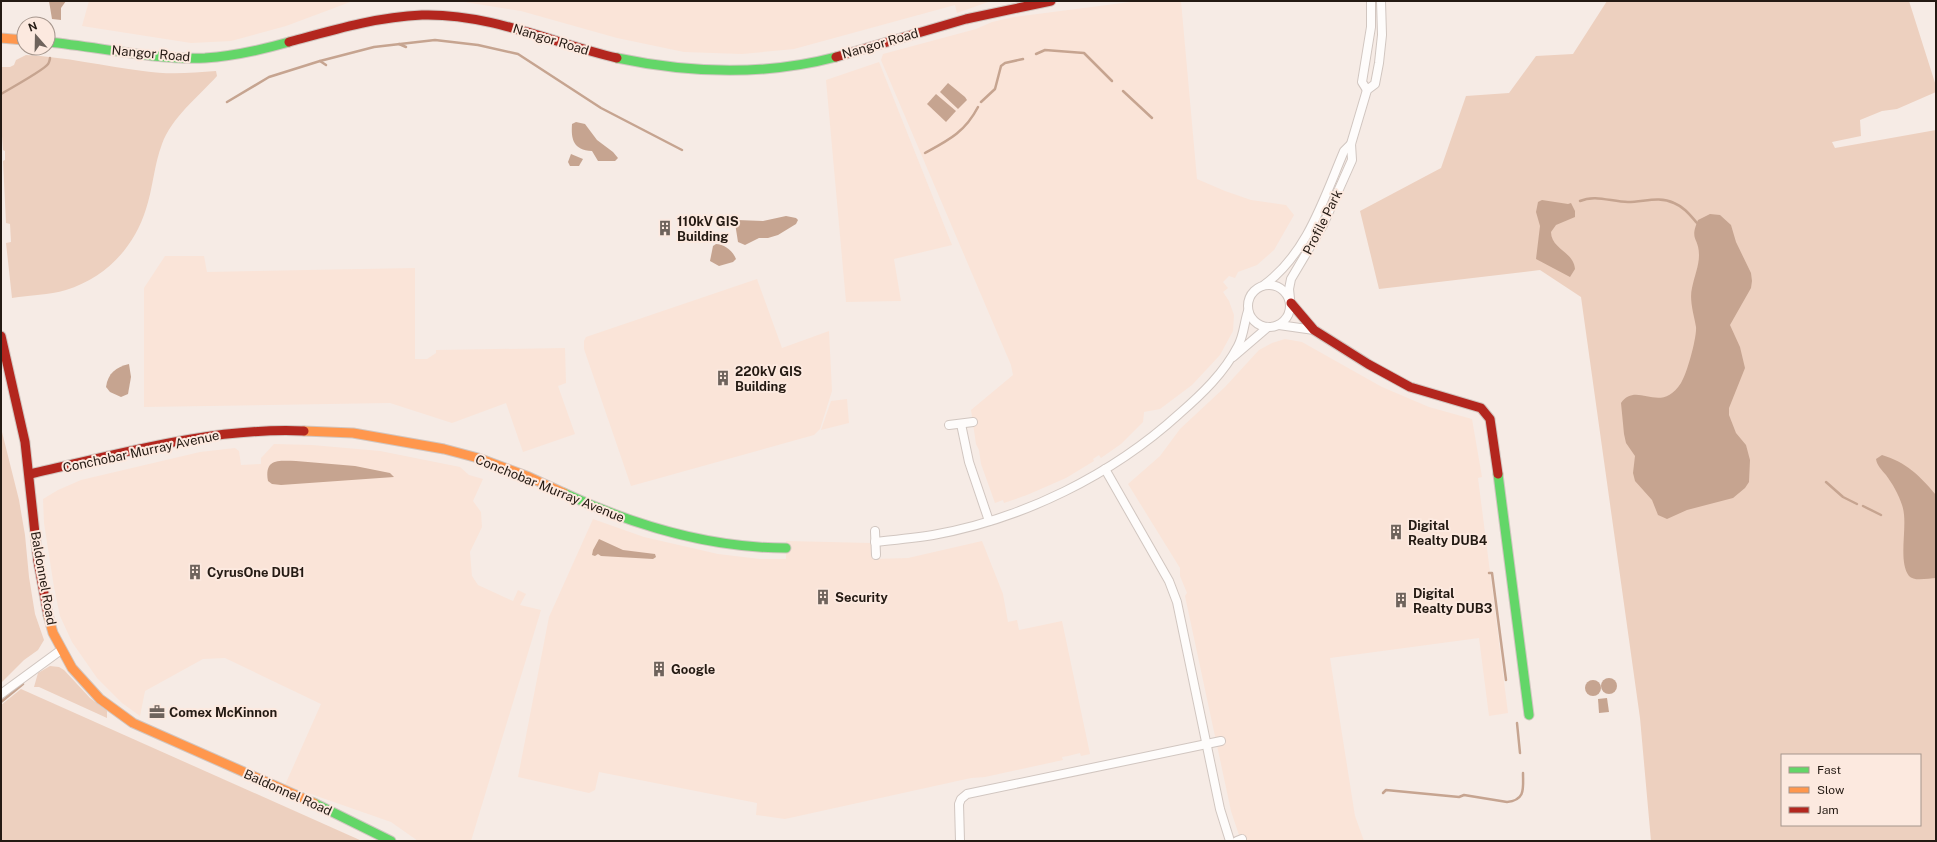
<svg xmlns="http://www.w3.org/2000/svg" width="1937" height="842" viewBox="0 0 1937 842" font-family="'Public Sans',sans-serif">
	<rect width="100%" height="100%" fill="#f6ebe5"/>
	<g fill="#fae4d8">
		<polygon points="89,1 353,1 286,26 231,41 191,43 82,26"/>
		<polygon points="458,1 991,1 957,13 955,5 794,49 742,54 684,52 617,38 521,11"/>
		<polygon points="1138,1 1181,1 1197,179 1225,191 1251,200 1286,205 1294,215 1274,250 1257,265 1238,272 1235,278 1229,276 1223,282 1228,288 1223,292 1229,301 1234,315 1233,331 1220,355 1192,385 1160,409 1144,412 1143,422 1121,444 1101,458 1099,455 1093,459 1094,461 1066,478 1027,495 1004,503 1003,500 995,503 981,464 979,450 976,444 971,410 1013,375 1011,365 881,60 883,54 976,29 992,22 1014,17"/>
		<polygon points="879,62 952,245 894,259 901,301 846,302 826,80"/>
		<polygon points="165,256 204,256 207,272 415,268 415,359 427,359 436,353 436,350 565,348 566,383 558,386 575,434 523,452 506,403 452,423 390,403 144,407 144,288"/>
		<polygon points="757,279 782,348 829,331 832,391 820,429 814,435 631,486 584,349 584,341 586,337"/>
		<polygon points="1285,339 1302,342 1382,387 1429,407 1472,419 1482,477 1478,478 1508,713 1489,716 1479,638 1330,658 1355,816 1364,841 1241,841 1231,811 1185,596 1187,593 1180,576 1180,568 1128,484 1160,456 1180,429 1225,387 1259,350 1272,343"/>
		<polygon points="847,399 849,423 821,430 831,401"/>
		<polygon points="274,444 312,445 380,451 460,467 469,475 483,479 473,501 481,512 482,527 470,552 472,576 478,585 513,601 518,590 526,594 520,605 541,610 471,841 418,841 391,822 285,785 321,704 225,658 203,659 145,691 140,716 122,703 97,678 72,642 60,616 54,587 44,523 43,499 58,490 81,480 200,452 235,448 239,451 241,465 261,464 261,458"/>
		<polygon points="593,519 644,537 718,554 760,559 786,559 786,541 871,543 872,559 908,558 982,541 1003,594 1008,622 1017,620 1019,630 1062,621 1090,754 1081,756 1080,753 1068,756 1062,757 1063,760 985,777 971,778 785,819 756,815 757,803 599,772 595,790 589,793 518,777 549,617"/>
	</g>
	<g fill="#edd0bf" fill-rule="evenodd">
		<path d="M1607,1H1909L1936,86V92L1897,109L1882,111L1860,120L1861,136L1832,142L1835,148L1936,130V841H1651L1640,718L1581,297L1540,270L1379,289L1360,211L1441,168L1466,96L1509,93L1536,56L1573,54ZM1782,755H1920V825H1782Z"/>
		<path d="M26,55C65,57 104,66 143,71C168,75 192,73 216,71L217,76C198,97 172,117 162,144C154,165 153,188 146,209C134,248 105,278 66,290C49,295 30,295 12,298L6,243L11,242L10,224L6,223L3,161L5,160V151L3,150L1,122V67H10L14,65L16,60Z"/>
		<polygon points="1,428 19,500 25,535 29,577 35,614 44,640 38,650 24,660 1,683"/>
		<polygon points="50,666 59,667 64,670 90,698 107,711 107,718 39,687 34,687 38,673"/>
		<polygon points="21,689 362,841 1,841 1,705"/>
	</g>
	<g fill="#c6a490">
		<polygon points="49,1 66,1 61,8 61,20 52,19"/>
		<polygon points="948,83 965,97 967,100 958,109 940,92"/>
		<polygon points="936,94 956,111 946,122 927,104"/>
		<path d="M576,122L585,124L597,140L613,152L618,158L615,161H598L592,151C573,150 571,139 572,124Z"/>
		<polygon points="571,154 583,159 579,166 570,166 568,162"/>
		<path d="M1542,200L1568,204L1571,203L1575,211V217L1556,225L1551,232C1551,249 1574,252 1575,269L1570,277L1536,259L1540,226L1536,212L1538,202Z"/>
		<path d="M1710,214L1720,215L1731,225L1736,242L1751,273L1752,281L1751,288L1730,325L1740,347L1745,368L1729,408V415L1736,433L1746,445L1750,460L1749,482L1745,488L1733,498L1687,510L1667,519L1658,515L1652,500L1635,481L1633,473L1635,456L1626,443L1624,434L1621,403C1637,380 1660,416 1681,383C1687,374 1697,337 1696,327C1694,315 1689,300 1692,288C1694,277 1699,266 1699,255C1699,237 1689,241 1698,220Z"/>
		<polygon points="786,216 796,218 798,220 796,224 778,235 768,238 759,238 745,245 738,242 735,223 737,220 763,221"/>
		<path d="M716,244C724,244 733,251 736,259L733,262L719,266L710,261L713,246Z"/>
		<path d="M129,364L131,377L128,394L121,397L110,392L106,387C108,373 116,367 129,364Z"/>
		<path d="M1882,455C1906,462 1920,476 1936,495V578C1929,578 1914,582 1909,576C1897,560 1909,524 1902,505C1899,495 1892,483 1886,475C1882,470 1877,466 1876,459Z"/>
		<path d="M296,461L355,466L390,473L394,477L281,485L272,484L268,481C264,458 279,461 296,461Z"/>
		<polygon points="599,539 623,550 655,554 656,557 653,559 601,556 598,554 595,556 592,555 593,550"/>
		<circle cx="1609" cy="686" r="8"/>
		<circle cx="1593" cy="688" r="8"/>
		<polygon points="1607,698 1609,712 1599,713 1598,699"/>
	</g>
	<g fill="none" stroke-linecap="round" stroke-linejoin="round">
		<g stroke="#c6a490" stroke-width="2.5">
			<polyline points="399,44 406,47"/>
			<polyline points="1036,54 1045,50 1084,53 1112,81"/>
			<polyline points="320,61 326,65"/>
			<polyline points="1123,91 1152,118"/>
			<path d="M1,94C8,90 46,68 48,64C49,63 50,59 50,58"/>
			<polyline points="227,102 269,77 320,61 374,47 435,40 478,45 518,54 601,108 682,150"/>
			<polyline points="981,102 995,89 1001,66 1005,63 1023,59"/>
			<path d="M925,153C949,140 965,132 978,107"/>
			<path d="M1580,201C1595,194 1612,202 1628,202C1644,202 1659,196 1674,203C1684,207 1690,215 1697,223"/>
			<polyline points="1826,482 1843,497 1857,504"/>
			<polyline points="1863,506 1881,515"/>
			<polyline points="1489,573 1492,573 1506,680"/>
			<polyline points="1,702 23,684"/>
			<polyline points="1517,723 1520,753"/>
			<path d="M1383,793L1386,790L1459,797L1464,795L1507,802C1526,800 1523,788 1523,773"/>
		</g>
		<defs>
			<g id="street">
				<polyline points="1367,90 1362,82 1371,27 1371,1"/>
				<circle cx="1269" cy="306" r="21"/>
				<path d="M1264,285C1307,254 1324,198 1344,151L1351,144"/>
				<polyline points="1290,299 1289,289 1291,279 1323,225 1352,160 1351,144 1367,90 1375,84 1379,63 1382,35 1381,1"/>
				<polyline points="1279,325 1314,330"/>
				<polyline points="1233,357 1268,327"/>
				<polyline points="961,424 969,462 989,521"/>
				<polyline points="949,425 973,422"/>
				<polyline points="1105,469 1169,581 1177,602 1220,809 1230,841"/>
				<polyline points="875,531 876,555"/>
				<path d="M875,542C894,540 914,538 933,535C1023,519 1112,475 1179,414C1202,394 1224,373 1238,346C1244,335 1244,323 1248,311"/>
				<polyline points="1,694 61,650"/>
				<polyline points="960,841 959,804 961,799 967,794 1221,741"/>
				<polyline points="1237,841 1242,839"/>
			</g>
			<g id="fast">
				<path d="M48,42C100,47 153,60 205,58C234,56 261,50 289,42"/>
				<path d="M617,58C689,73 764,76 836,57"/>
				<polyline points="1498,474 1529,715"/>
				<path d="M564,493C633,525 709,548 786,548"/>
				<polyline points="314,803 391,841"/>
			</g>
			<g id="slow">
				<polyline points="1,38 24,40"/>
				<polyline points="304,431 353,433 444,449 478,458 529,477 564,493"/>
				<polyline points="48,615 53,633 72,668 100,699 133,723 314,803"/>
			</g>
			<g id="jam">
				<path d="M289,42C333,30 376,17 422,15C489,13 553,43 617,58"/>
				<polyline points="836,57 966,19 1051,1"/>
				<polyline points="1291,303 1314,330 1368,364 1410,387 1481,408 1490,419 1498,474"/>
				<polyline points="1,336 25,442 38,561 48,615"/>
				<path d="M30,474C120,454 211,427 304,431"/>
			</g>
		</defs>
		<use href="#street" stroke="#d1c6c0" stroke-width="10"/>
		<use href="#fast" stroke="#d1c6c0" stroke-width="11"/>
		<use href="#slow" stroke="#d1c6c0" stroke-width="11"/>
		<use href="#jam" stroke="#d1c6c0" stroke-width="11"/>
		<use href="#street" stroke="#fefcfb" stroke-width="8"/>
		<use href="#fast" stroke="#63d668" stroke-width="9"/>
		<use href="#slow" stroke="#ff974d" stroke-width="9"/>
		<use href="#jam" stroke="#b3261e" stroke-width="9"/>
	</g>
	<defs>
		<symbol id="building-bare" viewBox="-9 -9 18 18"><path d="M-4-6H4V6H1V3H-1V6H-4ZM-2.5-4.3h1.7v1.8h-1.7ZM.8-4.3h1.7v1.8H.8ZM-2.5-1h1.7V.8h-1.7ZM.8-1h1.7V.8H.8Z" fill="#6e635c" stroke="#fce9df" stroke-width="2.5" paint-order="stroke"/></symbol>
		<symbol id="office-bare" viewBox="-9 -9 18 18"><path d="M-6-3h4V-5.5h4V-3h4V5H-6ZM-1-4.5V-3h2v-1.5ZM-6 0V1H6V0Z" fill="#6e635c" stroke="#fce9df" stroke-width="2.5" paint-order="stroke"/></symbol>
	</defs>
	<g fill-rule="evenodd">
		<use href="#building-bare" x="654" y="217" width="22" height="22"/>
		<use href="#building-bare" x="712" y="367" width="22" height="22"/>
		<use href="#building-bare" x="1385" y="521" width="22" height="22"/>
		<use href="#building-bare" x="184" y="561" width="22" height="22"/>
		<use href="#building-bare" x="812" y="586" width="22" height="22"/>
		<use href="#building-bare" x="1390" y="589" width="22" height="22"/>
		<use href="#building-bare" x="648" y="658" width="22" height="22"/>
		<use href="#office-bare" x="146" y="701" width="22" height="22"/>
	</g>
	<g text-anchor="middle" stroke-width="4" stroke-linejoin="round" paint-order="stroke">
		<g font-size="13" fill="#241a13" stroke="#fce9df">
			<text transform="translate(551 39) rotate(17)" y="5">Nangor Road</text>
			<text transform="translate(880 43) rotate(-16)" y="5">Nangor Road</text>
			<text transform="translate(151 53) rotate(5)" y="5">Nangor Road</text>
			<text transform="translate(1322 222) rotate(-63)" y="5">Profile Park</text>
			<text transform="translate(141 451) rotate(-12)" y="5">Conchobar Murray Avenue</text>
			<text transform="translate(550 488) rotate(22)" y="5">Conchobar Murray Avenue</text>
			<text transform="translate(44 578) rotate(80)" y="5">Baldonnel Road</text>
			<text transform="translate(288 792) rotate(24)" y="5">Baldonnel Road</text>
		</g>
		<g font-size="13" font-weight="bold" fill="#241a13" stroke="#fce9df" text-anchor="start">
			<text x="677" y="226">110kV GIS<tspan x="677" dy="15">Building</tspan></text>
			<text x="735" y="376">220kV GIS<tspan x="735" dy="15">Building</tspan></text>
			<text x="1408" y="530">Digital<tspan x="1408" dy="15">Realty DUB4</tspan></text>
			<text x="207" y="577">CyrusOne DUB1</text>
			<text x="1413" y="598">Digital<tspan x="1413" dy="15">Realty DUB3</tspan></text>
			<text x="835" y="602">Security</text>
			<text x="671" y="674">Google</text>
			<text x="169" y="717">Comex McKinnon</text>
		</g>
	</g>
	<rect width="1937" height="842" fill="none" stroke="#241a13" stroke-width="4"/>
	<rect x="1781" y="754" width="140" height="72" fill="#fce9df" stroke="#a6968d"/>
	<rect x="1789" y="767" width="20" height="6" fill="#63d668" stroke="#a6968d"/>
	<text x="1817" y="774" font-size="12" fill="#241a13">Fast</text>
	<rect x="1789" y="787" width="20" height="6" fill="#ff974d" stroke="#a6968d"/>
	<text x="1817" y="794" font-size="12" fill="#241a13">Slow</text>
	<rect x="1789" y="807" width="20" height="6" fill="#b3261e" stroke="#a6968d"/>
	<text x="1817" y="814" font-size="12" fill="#241a13">Jam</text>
	<g transform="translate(36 36) rotate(340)"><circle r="19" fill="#fce9df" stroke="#a6968d"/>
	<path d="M0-3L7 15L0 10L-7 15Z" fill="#6e635c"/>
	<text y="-6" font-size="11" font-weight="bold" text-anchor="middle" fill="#241a13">N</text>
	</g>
</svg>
